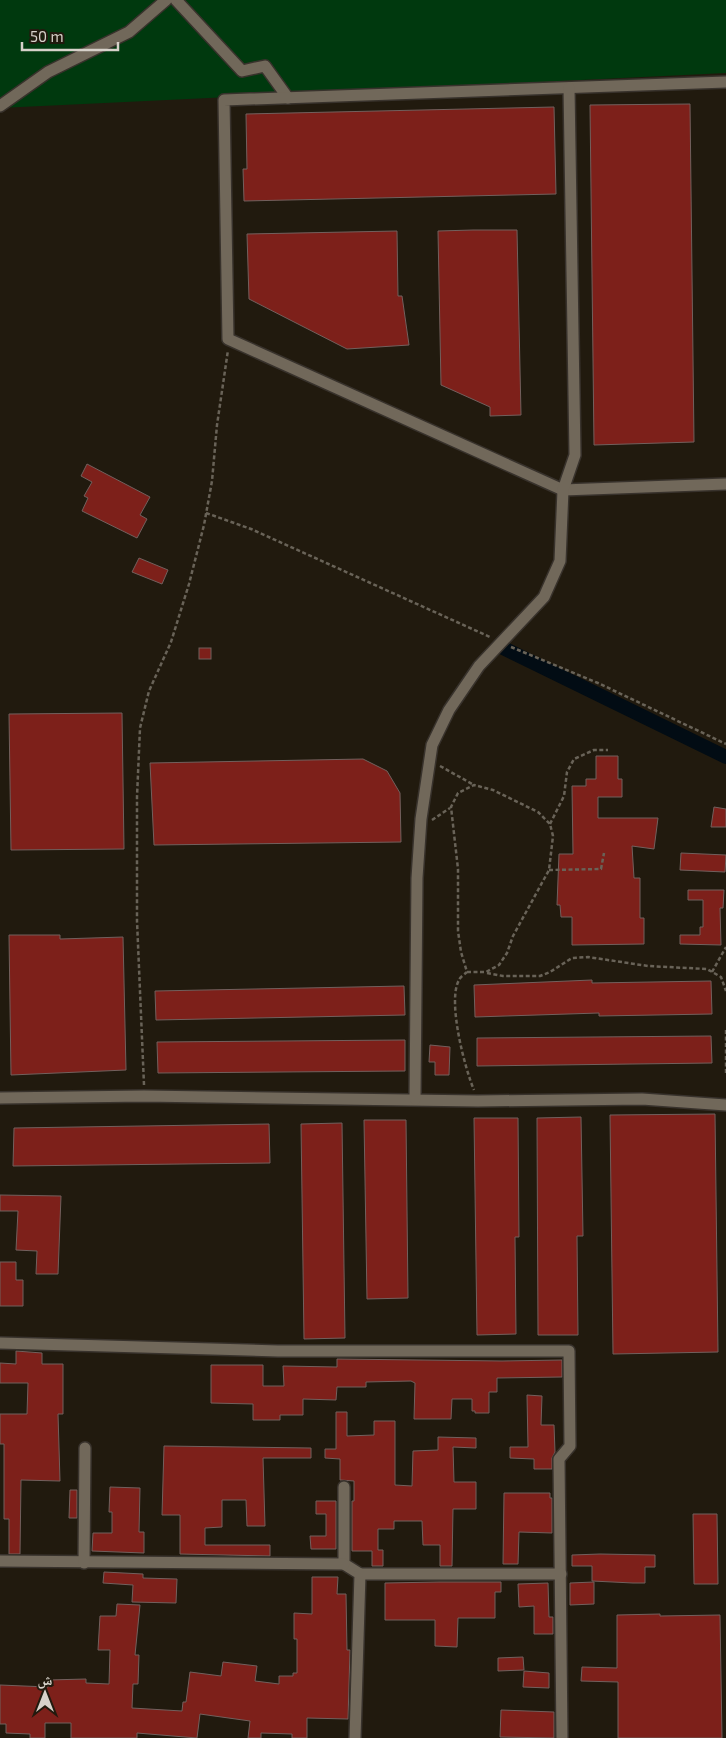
<svg xmlns="http://www.w3.org/2000/svg" width="726" height="1738" viewBox="0 0 726 1738" font-family="'Exo 2','Noto Naskh Arabic',sans-serif">
	<rect width="100%" height="100%" fill="#211a0e"/>
	<polygon fill="#00390e" points="0,0 726,0 726,73 0,108"/>
	<g fill="none" stroke-linecap="round" stroke-linejoin="round">
		<polyline stroke="#020c14" stroke-width="14" points="499,646 726,757"/>
	</g>
	<g fill="#7d201a" stroke="#72605d">
		<polygon points="690,104 694,442 594,445 590,105"/>
		<polygon points="554,107 556,194 244,201 243,169 247,169 246,114"/>
		<polygon points="473,230 517,230 521,415 490,416 490,407 441,385 438,231"/>
		<polygon points="397,231 398,296 402,296 409,345 347,349 249,299 247,234"/>
		<polygon points="87,464 150,497 140,515 147,519 137,538 82,511 88,498 84,496 92,482 81,476"/>
		<polygon points="139,558 168,570 162,584 132,572"/>
		<rect x="199" y="648" width="12" height="11"/>
		<polygon points="122,713 124,849 11,850 9,714"/>
		<polygon points="596,756 618,756 618,779 622,779 622,797 598,797 598,818 658,818 654,849 632,846 634,878 640,878 640,918 644,918 644,944 572,945 572,917 561,917 560,905 557,905 559,854 573,854 572,786 586,786 586,779 596,779"/>
		<polygon points="363,759 387,771 400,793 401,842 154,845 150,763"/>
		<polygon points="714,807 726,809 726,827 711,827"/>
		<polygon points="681,853 726,855 725,872 680,870"/>
		<polygon points="688,890 724,890 723,908 720,908 721,945 680,944 680,935 700,935 700,927 703,927 703,900 688,900"/>
		<polygon points="9,935 60,935 60,939 123,937 126,1070 11,1075"/>
		<polygon points="592,980 592,983 711,981 712,1014 599,1016 599,1013 475,1017 474,985"/>
		<polygon points="404,986 405,1015 156,1020 155,991"/>
		<polygon points="711,1036 712,1063 477,1066 477,1038"/>
		<polygon points="405,1040 405,1071 158,1073 157,1042"/>
		<polygon points="430,1045 450,1047 449,1075 435,1075 435,1062 429,1062"/>
		<polygon points="715,1114 718,1352 613,1354 610,1115"/>
		<polygon points="581,1117 583,1236 577,1236 578,1335 538,1335 537,1118"/>
		<polygon points="474,1118 518,1118 519,1237 515,1237 516,1334 477,1335"/>
		<polygon points="364,1120 406,1120 408,1298 367,1299"/>
		<polygon points="342,1123 345,1338 304,1339 301,1124"/>
		<polygon points="269,1124 270,1163 13,1166 14,1128"/>
		<polygon points="0,1195 61,1196 58,1274 36,1274 37,1251 16,1250 18,1211 0,1211"/>
		<polygon points="0,1262 16,1262 16,1280 23,1280 23,1306 0,1306"/>
		<polygon points="16,1351 42,1353 42,1364 63,1364 63,1414 58,1414 60,1481 21,1480 20,1554 9,1554 9,1519 4,1519 4,1444 0,1444 0,1414 27,1414 28,1383 0,1383 0,1363 16,1364"/>
		<polygon points="337,1359 502,1361 562,1360 562,1377 497,1378 497,1392 489,1392 489,1413 475,1413 475,1411 472,1411 472,1399 452,1399 451,1419 414,1419 415,1383 411,1381 366,1382 366,1387 337,1387 336,1400 303,1399 303,1415 280,1415 280,1420 253,1420 253,1404 211,1403 211,1365 263,1365 263,1386 284,1386 283,1366 337,1367"/>
		<polygon points="527,1395 542,1396 541,1425 554,1425 555,1452 552,1458 552,1469 534,1469 534,1459 510,1458 510,1447 528,1447"/>
		<polygon points="336,1412 347,1412 347,1436 374,1435 374,1421 395,1421 395,1485 412,1486 413,1451 438,1450 438,1437 476,1438 476,1448 453,1447 454,1482 476,1482 476,1509 453,1509 452,1566 440,1566 440,1545 423,1545 422,1521 394,1521 394,1529 378,1529 378,1550 383,1550 383,1566 372,1566 372,1551 352,1551 352,1501 354,1501 354,1481 340,1480 340,1459 325,1458 325,1449 336,1449"/>
		<polygon points="164,1446 311,1448 311,1458 263,1458 265,1526 247,1526 246,1500 222,1500 222,1527 205,1528 205,1545 270,1545 270,1556 180,1554 180,1515 162,1515"/>
		<polygon points="110,1487 140,1488 139,1532 144,1532 144,1553 92,1551 93,1533 112,1533 112,1512 109,1512"/>
		<polygon points="70,1490 77,1490 77,1518 69,1518"/>
		<polygon points="504,1493 550,1493 550,1498 552,1498 552,1533 519,1532 518,1564 503,1564"/>
		<polygon points="316,1501 336,1501 336,1549 311,1549 310,1536 326,1536 326,1514 316,1514"/>
		<polygon points="693,1514 717,1514 718,1584 694,1584"/>
		<polygon points="600,1554 655,1555 655,1567 645,1567 645,1583 633,1583 592,1581 592,1566 572,1566 572,1555"/>
		<polygon points="104,1572 143,1574 143,1578 177,1579 176,1603 132,1602 133,1585 103,1583"/>
		<polygon points="312,1577 338,1577 337,1594 346,1594 347,1650 350,1650 348,1719 307,1718 307,1738 292,1738 292,1734 261,1733 261,1738 248,1738 250,1721 200,1714 197,1738 137,1733 137,1738 71,1738 71,1723 45,1723 45,1738 30,1738 30,1734 6,1733 6,1724 0,1724 0,1685 48,1687 48,1680 86,1679 86,1683 109,1684 110,1650 98,1650 100,1616 116,1616 117,1604 140,1605 135,1655 139,1655 138,1684 133,1684 132,1708 182,1711 183,1702 186,1702 190,1672 221,1676 223,1662 257,1666 255,1681 279,1684 279,1676 293,1676 293,1673 297,1673 297,1639 294,1639 294,1613 312,1614"/>
		<polygon points="439,1582 501,1582 501,1592 495,1592 495,1618 458,1618 457,1647 435,1646 435,1620 385,1620 385,1583"/>
		<polygon points="594,1582 594,1604 570,1605 570,1583"/>
		<polygon points="548,1583 549,1617 553,1617 553,1634 534,1634 534,1606 519,1607 518,1584"/>
		<polygon points="660,1614 660,1616 720,1615 722,1738 618,1738 618,1682 581,1681 582,1667 617,1668 617,1615"/>
		<polygon points="523,1657 524,1670 498,1671 498,1658"/>
		<polygon points="524,1671 549,1673 549,1688 523,1687"/>
		<polygon points="501,1710 554,1712 554,1738 500,1737"/>
	</g>
	<g fill="none" stroke-linecap="round" stroke-linejoin="round">
		<defs>
			<g id="street">
				<polyline points="176,0 242,71 265,66 288,98"/>
				<polyline points="726,82 224,100 228,339 563,490 726,484"/>
				<polyline points="0,106 48,72 129,32 166,0"/>
				<polyline points="0,1098 144,1096 478,1101 642,1099 726,1105"/>
				<polyline points="415,1099 417,878 421,819 432,745 449,710 479,666 544,597 560,561 563,490 575,455 569,88"/>
				<polyline points="0,1343 278,1351 569,1351 570,1446 559,1459 562,1738"/>
				<polyline points="344,1487 344,1564 360,1574 355,1738"/>
				<polyline points="0,1561 344,1564"/>
				<polyline points="84,1563 85,1448"/>
				<polyline points="360,1574 561,1574"/>
			</g>
		</defs>
		<use href="#street" stroke="#38322c" stroke-width="14"/>
		<g stroke="#696358" stroke-width="2.5" stroke-dasharray="4 2.5" stroke-linecap="butt">
			<polyline points="206,513 251,529 490,637"/>
			<polyline points="511,647 598,683 726,744"/>
			<polyline points="440,766 474,785"/>
			<polyline points="432,820 450,808"/>
			<polyline points="550,824 564,796 567,772 574,759 594,750 608,750"/>
			<polyline points="549,870 601,869 604,853"/>
			<path d="M467,972H486L499,965L507,953L513,936L549,870L553,836L550,824L538,812L493,790L474,785L458,793L451,807L458,869V931L461,952L467,972C465,974 460,977 459,980C447,1001 465,1069 474,1090"/>
			<polyline points="712,972 726,947"/>
			<polyline points="487,973 503,976 540,976 550,972 572,958 588,957 648,966 707,969 721,977 726,991"/>
			<polyline points="726,1030 726,1074"/>
			<polyline points="144,1085 137,921 137,797 140,728 149,691 171,642 189,584 204,525 212,481 217,425 228,350"/>
		</g>
		<use href="#street" stroke="#71685a" stroke-width="11"/>
	</g>
	<g transform="translate(45 1693)" stroke="#211a0e" stroke-width="4" paint-order="stroke">
	<path d="M0-4L9 19L0 12L-9 19Z" fill="#d7d2ca"/>
	<text y="-8" font-size="14" font-weight="bold" text-anchor="middle" fill="#d7d2ca">ش</text>
	</g>
	<path d="M22 42v8h96v-8" fill="none" stroke="#d7d2ca" stroke-width="2.5"/>
	<text x="30" y="42" font-size="15" fill="#d7d2ca" stroke="#211a0e" stroke-width="4" paint-order="stroke">50 m</text>
</svg>
